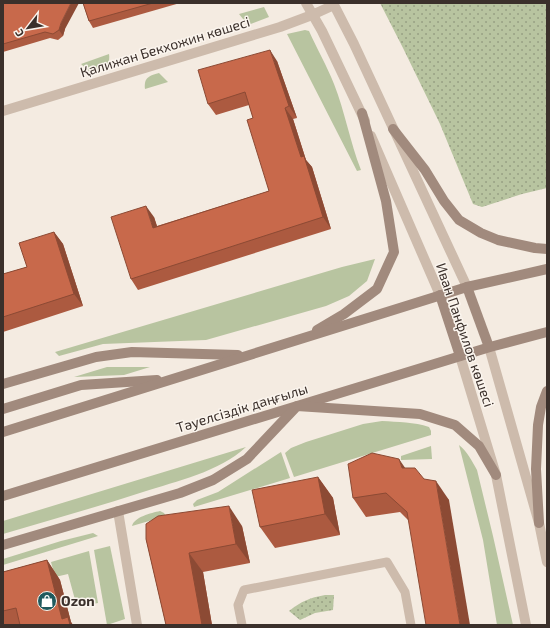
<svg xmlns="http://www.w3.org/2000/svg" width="550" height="628" viewBox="0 0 550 628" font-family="'Exo 2',sans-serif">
	<defs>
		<pattern id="park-dots" width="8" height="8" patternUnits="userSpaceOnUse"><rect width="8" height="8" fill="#b8c4a0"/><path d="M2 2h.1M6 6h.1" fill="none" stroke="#97a083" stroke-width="1.8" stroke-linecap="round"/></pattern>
	</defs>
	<rect width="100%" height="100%" fill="#f4ebe1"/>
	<g fill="#b8c4a0">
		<polygon points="264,7 269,17 248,25 239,14"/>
		<path d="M305,30L309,31C317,49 327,66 334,84C345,112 350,142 361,170L357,171L287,34Z"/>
		<path d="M109,54C111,68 101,71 90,72L81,64Z"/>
		<path d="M159,73L168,82L145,89C144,77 149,76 159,73Z"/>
		<polygon points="375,259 367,281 349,296 326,306 206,340 103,344 59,356 55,352 342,267"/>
		<polygon points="107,367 150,367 124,375 74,377"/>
		<path d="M382,421C398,422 414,422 429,427L431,431V435L294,477L285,453L291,448L306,442L363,424Z"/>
		<path d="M459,445C467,451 472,461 477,470L493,536L513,625H497L483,540Z"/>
		<polygon points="431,446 432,459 401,460 401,456"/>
		<path d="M246,447C219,472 177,481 143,492C97,507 50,520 3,534V521Z"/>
		<polygon points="281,452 290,478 194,507 193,504 197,500 218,492"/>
		<path d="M160,511L164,513L166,516L132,526C134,517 151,513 160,511Z"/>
		<polygon points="93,533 98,536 3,565 3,559 61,541"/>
		<polygon points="110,546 125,619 107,625 94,550"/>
		<polygon points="89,551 98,603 77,607 68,574 55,577 51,562"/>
	</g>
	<g fill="url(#park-dots)">
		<polygon points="380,3 547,3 547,188 522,194 482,207 473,204 440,124 403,48"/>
		<path d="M325,595H334L333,610L315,613L300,620L289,611C302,601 309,598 325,595Z"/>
	</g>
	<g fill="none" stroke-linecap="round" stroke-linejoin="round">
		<polyline stroke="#cdbbac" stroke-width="9" points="242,625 238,605 244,590 387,562 405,592 411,625"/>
		<g stroke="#cdbbac" stroke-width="10">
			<polyline points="3,111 280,27 312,15 334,5"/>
			<polyline points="118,511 137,625"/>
		</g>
		<g stroke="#cdbbac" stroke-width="10">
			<polyline points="306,3 322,31 365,121"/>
			<polyline points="333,3 354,44 467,287"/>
			<polyline points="371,136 440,295"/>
			<polyline points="489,347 539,523 547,562"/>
			<polyline points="460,356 496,475 526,625"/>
		</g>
		<g stroke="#a18a7d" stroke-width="10">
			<polyline points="393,129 425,170 444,201 459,220 481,233 498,240 535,248 547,249"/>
			<polyline points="467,287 489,347"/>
			<polyline points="440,295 460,356"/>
			<polyline points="317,330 344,314 377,289 394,252 386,201 362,113"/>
			<polyline points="3,384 96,357 132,352 238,355"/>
			<polyline points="3,409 81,385 157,380"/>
			<polyline points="3,432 467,287 547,269"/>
			<polyline points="3,496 490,347 547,332"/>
			<polyline points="539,523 536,469 538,425 541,407 547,391"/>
			<polyline points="3,545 180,493 213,480 247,459 297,406 420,414 455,425 479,446 496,475"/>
		</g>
	</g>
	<g fill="#ac5a40">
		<polygon points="3,3 65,29 63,36 58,40 50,38 3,52"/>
		<polygon points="83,3 180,3 93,28 89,21"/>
		<polygon points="277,61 297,118 293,119 306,160 312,167 331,229 138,290 131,279 154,217 157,226 269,191 253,118 249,105 216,115 208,104"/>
		<polygon points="54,232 63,244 83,306 3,332 3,274 27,267"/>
		<polygon points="405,468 424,479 449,500 408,520 400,512 366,517 353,498"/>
		<polygon points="318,477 333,498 340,535 275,548 260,527"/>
		<polygon points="242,526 250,563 203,572 212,625 166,625 146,539"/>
		<polygon points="47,560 60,580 71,622 73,625 3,625 3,572"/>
	</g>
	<g fill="#8c4a34">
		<polygon points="71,3 79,3 65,29 63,36 59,30 61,23"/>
		<polygon points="270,50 277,61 297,118 289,106"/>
		<polygon points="285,108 293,119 306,160 312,167 331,229 323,217 301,157"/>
		<polygon points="146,206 154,217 161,239 153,228"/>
		<polygon points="54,232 63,244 83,306 74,294"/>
		<polygon points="399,459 412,478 402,468"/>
		<polygon points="318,477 333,498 340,535 325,514"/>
		<polygon points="436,481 449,500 470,625 460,625"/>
		<polygon points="229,506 242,526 250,563 236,544"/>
		<polygon points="189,553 203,572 212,625 202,625"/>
		<polygon points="47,560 60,580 71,622 73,625 66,625 62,619"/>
	</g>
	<g fill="#c8694b" stroke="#8c4a34">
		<polygon points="3,3 71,3 61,23 59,30 53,34 45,32 3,44"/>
		<polygon points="83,3 153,3 89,21"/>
		<polygon points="270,50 289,106 285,108 301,157 304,156 323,217 131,279 111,217 146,206 153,228 269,191 247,120 253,118 245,92 208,104 198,70"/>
		<polygon points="54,232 74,294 3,317 3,274 27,267 19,243"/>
		<polygon points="372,453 399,459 402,468 415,468 424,479 436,481 460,625 426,625 407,512 386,493 353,498 348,464"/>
		<polygon points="318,477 325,514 260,527 252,490"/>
		<polygon points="229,506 236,544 189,553 202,625 166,625 146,539 146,524 158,516"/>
		<polygon points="47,560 62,619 68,617 70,625 20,625 16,608 3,611 3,572"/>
	</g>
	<defs>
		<symbol id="shop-disc" viewBox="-11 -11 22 22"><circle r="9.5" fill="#1f5a5e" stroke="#fbf5ee"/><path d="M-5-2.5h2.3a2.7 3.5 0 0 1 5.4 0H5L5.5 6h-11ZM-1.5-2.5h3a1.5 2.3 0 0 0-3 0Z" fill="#fff"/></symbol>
	</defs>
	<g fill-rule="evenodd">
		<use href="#shop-disc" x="36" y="590" width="22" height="22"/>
	</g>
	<g text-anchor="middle" stroke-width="3" stroke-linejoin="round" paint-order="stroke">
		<g font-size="14" fill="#3b302b" stroke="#fbf5ee">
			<text transform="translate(165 47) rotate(-17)" y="5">Қалижан Бекхожин көшесі</text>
			<text transform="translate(465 335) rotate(71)" y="5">Иван Панфилов көшесі</text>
			<text transform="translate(242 408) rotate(-17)" y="5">Тәуелсіздік даңғылы</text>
		</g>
		<g font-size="14" font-weight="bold" fill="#3b302b" stroke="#fbf5ee" text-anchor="start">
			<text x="61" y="606">Ozon</text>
		</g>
	</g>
	<rect width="550" height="628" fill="none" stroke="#3b302b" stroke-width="8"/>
	<g transform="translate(28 28) rotate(239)" stroke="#fbf5ee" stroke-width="3" paint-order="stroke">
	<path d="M0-3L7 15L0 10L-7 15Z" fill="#3b302b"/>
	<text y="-6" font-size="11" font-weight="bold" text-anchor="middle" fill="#3b302b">С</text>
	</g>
</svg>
